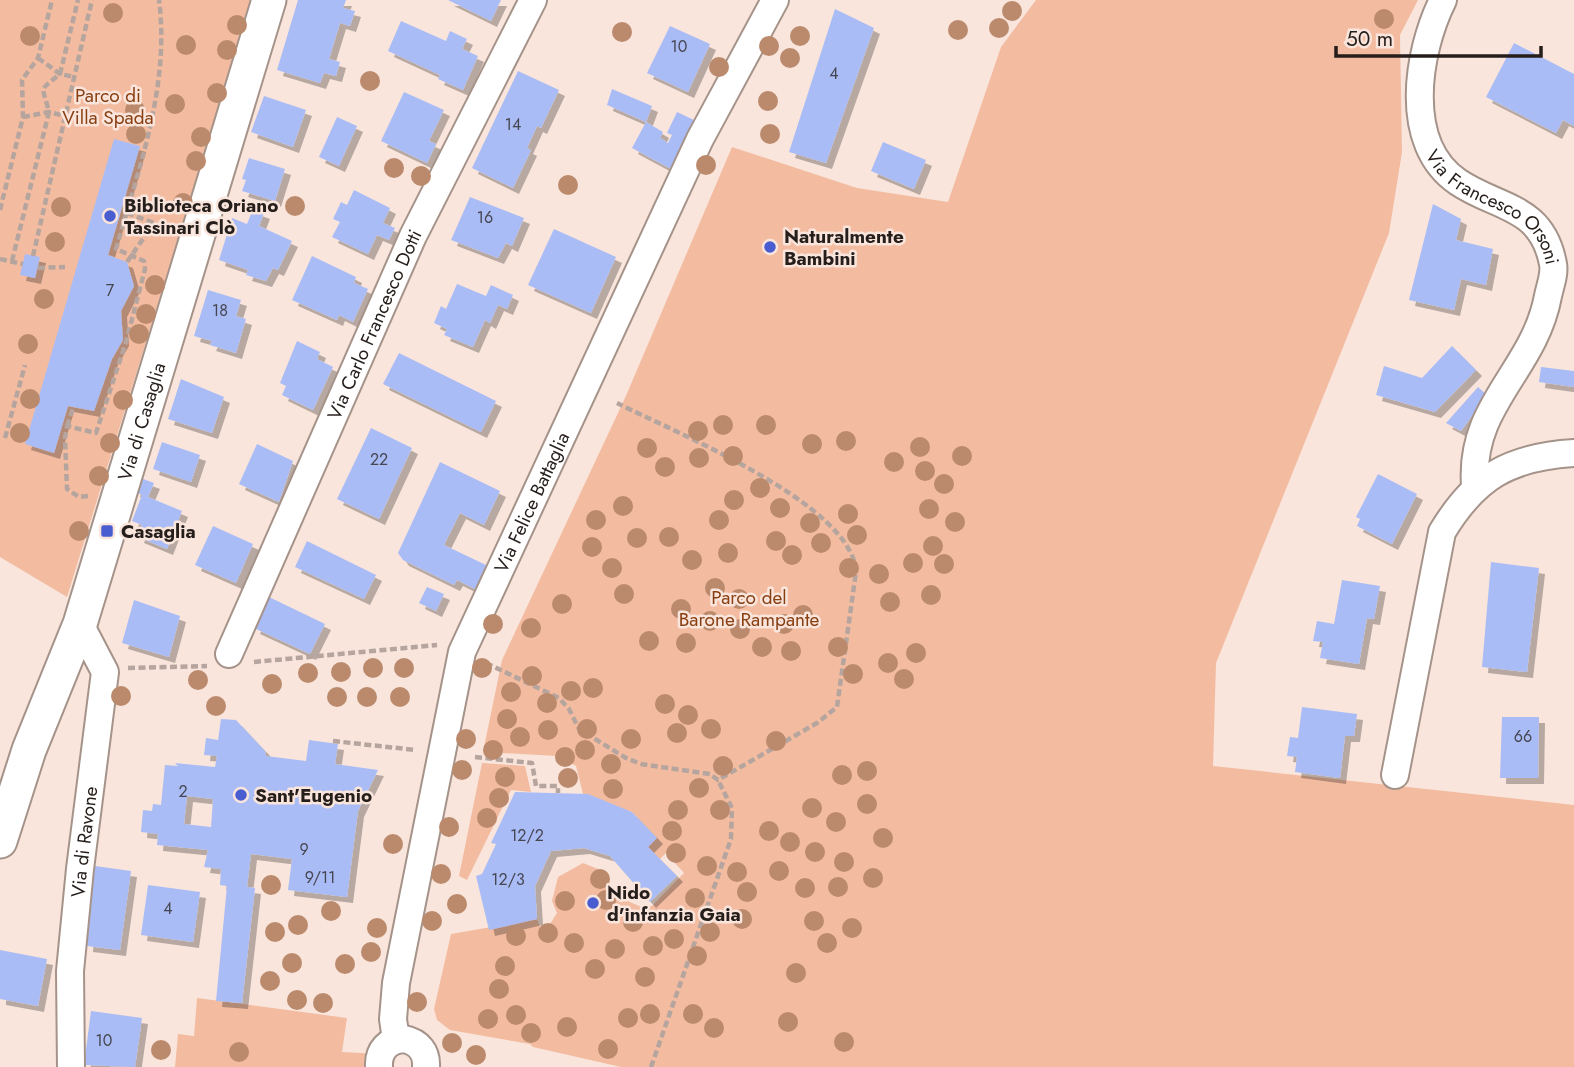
<svg xmlns="http://www.w3.org/2000/svg" width="1574" height="1067" viewBox="0 0 1574 1067" font-family="Jost,sans-serif">
	<defs>
		<filter id="shadow"><feDropShadow dx="6" dy="6" stdDeviation="0" flood-color="#0004"/></filter>
	</defs>
	<rect width="100%" height="100%" fill="#f9e5dc"/>
	<g fill="#f3bca1">
		<polygon points="0,0 252,0 67,597 0,557"/>
		<polygon points="1036,0 1418,0 1400,35 1402,152 1389,233 1216,663 1213,766 1574,805 1574,1067 621,1067 533,1047 530,1044 450,1030 437,1020 434,1009 451,934 537,919 540,927 550,924 557,913 552,901 558,877 583,863 603,871 614,895 639,906 652,906 684,873 666,853 660,859 648,847 656,837 632,812 583,794 576,766 557,756 483,752 502,660 625,398 732,147 857,188 948,202 1001,47"/>
		<polygon points="482,763 525,766 531,792 511,790 467,880 459,876"/>
		<polygon points="197,998 347,1018 342,1052 380,1054 379,1067 175,1067 178,1034 194,1036"/>
	</g>
	<g fill="#aabcf5" fill-rule="evenodd" filter="url(#shadow)">
		<polygon points="298,0 346,0 343,8 355,11 350,26 340,23 329,59 340,62 336,76 324,73 320,83 277,70"/>
		<polygon points="448,0 501,0 491,21"/>
		<polygon points="835,9 874,28 826,163 789,152"/>
		<polygon points="401,21 446,41 450,31 467,39 462,49 478,56 463,90 438,79 440,75 388,51"/>
		<polygon points="670,26 710,44 688,92 647,73"/>
		<polygon points="1514,43 1574,74 1574,126 1563,120 1556,133 1486,97"/>
		<polygon points="518,71 559,90 541,128 537,126 527,148 531,150 513,188 472,168"/>
		<polygon points="612,89 652,106 646,122 607,105"/>
		<polygon points="404,92 444,110 429,141 436,144 427,163 381,141"/>
		<polygon points="264,96 306,110 293,147 251,132"/>
		<polygon points="677,112 694,120 671,169 632,148 646,122 663,132 660,138 668,143 672,135 667,133"/>
		<polygon points="337,117 357,126 339,166 319,157"/>
		<polygon points="114,139 140,146 108,255 127,262 134,286 121,311 123,340 112,359 94,411 68,406 54,453 25,444"/>
		<polygon points="883,142 926,160 914,189 871,171"/>
		<polygon points="249,158 285,169 275,201 242,191 246,180 242,179"/>
		<polygon points="354,190 390,208 383,223 395,228 389,240 377,235 368,254 332,237 340,222 333,219 341,202 347,205"/>
		<polygon points="470,197 524,218 512,246 506,243 498,258 451,240"/>
		<polygon points="1433,204 1461,219 1456,240 1493,249 1486,285 1461,279 1454,310 1409,300"/>
		<polygon points="253,209 264,213 259,226 292,241 278,270 273,268 266,281 246,275 248,270 219,260 232,218 247,224"/>
		<polygon points="554,229 616,257 591,313 528,285"/>
		<polygon points="25,254 40,257 35,278 20,275"/>
		<polygon points="312,256 356,277 354,283 368,289 353,322 339,315 337,320 292,300"/>
		<polygon points="457,284 486,296 491,285 513,295 507,309 498,305 490,323 485,320 473,347 444,335 447,329 434,323 441,306 446,309"/>
		<polygon points="208,290 241,300 236,316 246,319 236,353 210,345 212,341 194,336"/>
		<polygon points="297,341 320,352 317,359 333,367 313,410 282,395 286,386 280,383"/>
		<polygon points="1452,346 1476,370 1435,412 1376,395 1384,366 1422,378"/>
		<polygon points="399,353 496,401 481,432 383,384"/>
		<polygon points="1541,367 1574,371 1574,387 1539,382"/>
		<polygon points="181,379 224,397 212,433 168,419"/>
		<polygon points="1478,387 1487,395 1461,431 1446,423"/>
		<polygon points="371,428 412,448 379,519 337,499"/>
		<polygon points="162,442 200,455 191,482 153,469"/>
		<polygon points="257,444 293,461 279,502 239,484"/>
		<polygon points="440,462 500,491 484,525 460,513 444,545 486,565 475,589 457,580 454,585 403,560 398,553"/>
		<polygon points="1378,474 1417,494 1392,544 1357,526 1360,519 1356,517"/>
		<polygon points="138,477 154,483 148,497 182,511 167,549 138,537 142,525 132,521 142,495 134,491"/>
		<polygon points="213,526 253,544 236,583 195,565"/>
		<polygon points="307,541 376,575 364,599 295,567"/>
		<polygon points="1491,562 1539,568 1527,672 1482,667"/>
		<polygon points="1342,580 1380,586 1374,619 1367,618 1359,664 1320,658 1323,642 1313,641 1317,621 1334,624"/>
		<polygon points="427,587 444,594 436,611 419,603"/>
		<polygon points="269,597 325,624 310,654 254,628"/>
		<polygon points="134,600 180,616 169,657 122,643"/>
		<polygon points="1302,707 1357,714 1354,736 1345,736 1340,778 1295,772 1297,757 1287,756 1290,737 1298,738"/>
		<polygon points="1502,717 1539,717 1538,778 1500,778"/>
		<path d="M221,719L236,720L265,751L266,756L306,761L309,740L338,744L335,764L378,770L358,811L347,897L288,890L292,859L251,854L247,887L255,888L242,1003L216,1001L227,886L220,885L221,869L204,867L208,850L157,845L158,834L141,832L143,810L152,811L153,804L161,805L165,765L178,766L175,763L215,767L217,756L204,755L206,738L218,740ZM187,796L213,799L211,827L184,824Z"/>
		<polygon points="515,792 588,794 632,812 657,838 648,847 677,876 650,902 610,856 584,848 551,851 535,886 537,919 489,930 476,876 482,874 496,844 491,843"/>
		<polygon points="95,866 131,871 120,950 87,946"/>
		<polygon points="148,885 200,892 193,942 141,935"/>
		<polygon points="0,950 47,959 38,1006 0,999"/>
		<polygon points="91,1011 142,1018 135,1067 84,1065"/>
	</g>
	<g fill="none" stroke-linecap="round" stroke-linejoin="round">
		<defs>
			<g id="minor">
				<path id="s1" d="M1443,0C1417,52 1402,144 1458,182C1498,209 1542,205 1553,264C1555,274 1550,286 1548,296C1534,371 1469,404 1475,485"/>
				<path id="s2" d="M229,654L413,236L533,0"/>
				<path d="M1395,775L1442,532C1475,477 1509,457 1574,453"/>
				<path id="s3" d="M396,1040L393,1019L396,983L462,652L700,139L775,0"/>
				<path id="s4" d="M71,1067L70,971L80,869L105,672L80,624"/>
				<path d="M379,1067C378,1050 388,1040 404,1039C419,1042 427,1052 426,1067"/>
			</g>
			<g id="tertiary">
				<path id="s5" d="M0,841L29,750L80,624L269,0"/>
			</g>
		</defs>
		<use href="#minor" stroke="#a5938a" stroke-width="30"/>
		<use href="#tertiary" stroke="#a5938a" stroke-width="37"/>
		<g stroke="#b5a59e" stroke-width="4.5" stroke-dasharray="7 3.5" stroke-linecap="butt">
			<polyline points="38,58 60,74 75,77"/>
			<polyline points="23,117 49,112 65,116"/>
			<polyline points="0,210 23,117 22,80 38,58 52,0"/>
			<polyline points="127,213 154,223"/>
			<polyline points="33,256 92,0"/>
			<polyline points="0,259 23,264"/>
			<path d="M12,261L49,112C42,84 38,92 60,74L78,0"/>
			<polyline points="38,268 65,267"/>
			<polyline points="67,426 73,408"/>
			<polyline points="5,438 25,365"/>
			<path d="M88,496L79,497L67,489L65,438L67,426L96,433L126,342L145,269L144,261L116,249C139,168 170,85 159,0"/>
			<polyline points="254,662 437,645"/>
			<path d="M486,663L559,698L569,709L579,729L626,758L641,764L710,774L718,780L817,723L837,707L856,572C853,504 672,431 617,403"/>
			<polyline points="128,668 207,666"/>
			<polyline points="333,741 416,750"/>
			<polyline points="475,757 532,763 536,786 558,786 558,793"/>
			<polyline points="651,1067 731,839 732,808 718,780"/>
		</g>
		<use href="#minor" stroke="#fff" stroke-width="26"/>
		<use href="#tertiary" stroke="#fff" stroke-width="33"/>
		<polyline stroke="#b5a59e" stroke-width="4.5" stroke-dasharray="7 3.5" stroke-linecap="butt" points="127,262 154,223"/>
	</g>
	<g fill="#bb8a6d">
		<circle cx="1012" cy="11" r="10"/>
		<circle cx="113" cy="13" r="10"/>
		<circle cx="1384" cy="19" r="10"/>
		<circle cx="237" cy="25" r="10"/>
		<circle cx="999" cy="28" r="10"/>
		<circle cx="958" cy="30" r="10"/>
		<circle cx="622" cy="32" r="10"/>
		<circle cx="30" cy="36" r="10"/>
		<circle cx="800" cy="36" r="10"/>
		<circle cx="186" cy="45" r="10"/>
		<circle cx="769" cy="46" r="10"/>
		<circle cx="227" cy="50" r="10"/>
		<circle cx="790" cy="58" r="10"/>
		<circle cx="719" cy="67" r="10"/>
		<circle cx="370" cy="81" r="10"/>
		<circle cx="217" cy="93" r="10"/>
		<circle cx="768" cy="101" r="10"/>
		<circle cx="175" cy="104" r="10"/>
		<circle cx="135" cy="110" r="10"/>
		<circle cx="136" cy="134" r="10"/>
		<circle cx="770" cy="134" r="10"/>
		<circle cx="201" cy="137" r="10"/>
		<circle cx="196" cy="161" r="10"/>
		<circle cx="706" cy="165" r="10"/>
		<circle cx="394" cy="168" r="10"/>
		<circle cx="421" cy="176" r="10"/>
		<circle cx="568" cy="185" r="10"/>
		<circle cx="183" cy="203" r="10"/>
		<circle cx="295" cy="206" r="10"/>
		<circle cx="61" cy="207" r="10"/>
		<circle cx="55" cy="242" r="10"/>
		<circle cx="155" cy="285" r="10"/>
		<circle cx="44" cy="299" r="10"/>
		<circle cx="146" cy="314" r="10"/>
		<circle cx="139" cy="334" r="10"/>
		<circle cx="28" cy="344" r="10"/>
		<circle cx="30" cy="399" r="10"/>
		<circle cx="123" cy="400" r="10"/>
		<circle cx="723" cy="425" r="10"/>
		<circle cx="766" cy="425" r="10"/>
		<circle cx="698" cy="431" r="10"/>
		<circle cx="20" cy="433" r="10"/>
		<circle cx="846" cy="441" r="10"/>
		<circle cx="110" cy="443" r="10"/>
		<circle cx="812" cy="444" r="10"/>
		<circle cx="920" cy="447" r="10"/>
		<circle cx="647" cy="448" r="10"/>
		<circle cx="733" cy="456" r="10"/>
		<circle cx="962" cy="456" r="10"/>
		<circle cx="699" cy="458" r="10"/>
		<circle cx="894" cy="462" r="10"/>
		<circle cx="665" cy="467" r="10"/>
		<circle cx="925" cy="471" r="10"/>
		<circle cx="99" cy="476" r="10"/>
		<circle cx="944" cy="484" r="10"/>
		<circle cx="760" cy="488" r="10"/>
		<circle cx="734" cy="500" r="10"/>
		<circle cx="623" cy="506" r="10"/>
		<circle cx="780" cy="508" r="10"/>
		<circle cx="929" cy="509" r="10"/>
		<circle cx="848" cy="514" r="10"/>
		<circle cx="596" cy="520" r="10"/>
		<circle cx="719" cy="520" r="10"/>
		<circle cx="955" cy="522" r="10"/>
		<circle cx="810" cy="523" r="10"/>
		<circle cx="79" cy="531" r="10"/>
		<circle cx="857" cy="535" r="10"/>
		<circle cx="669" cy="537" r="10"/>
		<circle cx="637" cy="538" r="10"/>
		<circle cx="776" cy="541" r="10"/>
		<circle cx="821" cy="543" r="10"/>
		<circle cx="933" cy="546" r="10"/>
		<circle cx="592" cy="547" r="10"/>
		<circle cx="728" cy="553" r="10"/>
		<circle cx="792" cy="555" r="10"/>
		<circle cx="692" cy="560" r="10"/>
		<circle cx="913" cy="563" r="10"/>
		<circle cx="944" cy="564" r="10"/>
		<circle cx="612" cy="568" r="10"/>
		<circle cx="849" cy="568" r="10"/>
		<circle cx="879" cy="574" r="10"/>
		<circle cx="715" cy="588" r="10"/>
		<circle cx="624" cy="594" r="10"/>
		<circle cx="931" cy="595" r="10"/>
		<circle cx="739" cy="599" r="10"/>
		<circle cx="890" cy="602" r="10"/>
		<circle cx="562" cy="604" r="10"/>
		<circle cx="681" cy="609" r="10"/>
		<circle cx="803" cy="615" r="10"/>
		<circle cx="710" cy="621" r="10"/>
		<circle cx="493" cy="624" r="10"/>
		<circle cx="784" cy="624" r="10"/>
		<circle cx="531" cy="628" r="10"/>
		<circle cx="740" cy="629" r="10"/>
		<circle cx="649" cy="641" r="10"/>
		<circle cx="686" cy="643" r="10"/>
		<circle cx="762" cy="647" r="10"/>
		<circle cx="838" cy="647" r="10"/>
		<circle cx="791" cy="651" r="10"/>
		<circle cx="916" cy="653" r="10"/>
		<circle cx="888" cy="663" r="10"/>
		<circle cx="373" cy="668" r="10"/>
		<circle cx="404" cy="668" r="10"/>
		<circle cx="482" cy="668" r="10"/>
		<circle cx="341" cy="672" r="10"/>
		<circle cx="308" cy="673" r="10"/>
		<circle cx="853" cy="674" r="10"/>
		<circle cx="532" cy="676" r="10"/>
		<circle cx="904" cy="679" r="10"/>
		<circle cx="198" cy="680" r="10"/>
		<circle cx="272" cy="684" r="10"/>
		<circle cx="593" cy="688" r="10"/>
		<circle cx="571" cy="691" r="10"/>
		<circle cx="511" cy="692" r="10"/>
		<circle cx="121" cy="696" r="10"/>
		<circle cx="337" cy="697" r="10"/>
		<circle cx="367" cy="697" r="10"/>
		<circle cx="400" cy="697" r="10"/>
		<circle cx="547" cy="703" r="10"/>
		<circle cx="665" cy="704" r="10"/>
		<circle cx="216" cy="706" r="10"/>
		<circle cx="688" cy="715" r="10"/>
		<circle cx="507" cy="719" r="10"/>
		<circle cx="587" cy="729" r="10"/>
		<circle cx="711" cy="729" r="10"/>
		<circle cx="548" cy="730" r="10"/>
		<circle cx="677" cy="733" r="10"/>
		<circle cx="520" cy="737" r="10"/>
		<circle cx="466" cy="739" r="10"/>
		<circle cx="631" cy="739" r="10"/>
		<circle cx="776" cy="741" r="10"/>
		<circle cx="493" cy="750" r="10"/>
		<circle cx="585" cy="750" r="10"/>
		<circle cx="565" cy="757" r="10"/>
		<circle cx="611" cy="764" r="10"/>
		<circle cx="723" cy="766" r="10"/>
		<circle cx="462" cy="770" r="10"/>
		<circle cx="867" cy="771" r="10"/>
		<circle cx="842" cy="775" r="10"/>
		<circle cx="505" cy="777" r="10"/>
		<circle cx="568" cy="778" r="10"/>
		<circle cx="699" cy="788" r="10"/>
		<circle cx="613" cy="789" r="10"/>
		<circle cx="499" cy="798" r="10"/>
		<circle cx="867" cy="804" r="10"/>
		<circle cx="812" cy="808" r="10"/>
		<circle cx="678" cy="810" r="10"/>
		<circle cx="720" cy="810" r="10"/>
		<circle cx="487" cy="818" r="10"/>
		<circle cx="836" cy="822" r="10"/>
		<circle cx="449" cy="827" r="10"/>
		<circle cx="672" cy="831" r="10"/>
		<circle cx="769" cy="831" r="10"/>
		<circle cx="883" cy="838" r="10"/>
		<circle cx="790" cy="842" r="10"/>
		<circle cx="393" cy="844" r="10"/>
		<circle cx="815" cy="852" r="10"/>
		<circle cx="676" cy="853" r="10"/>
		<circle cx="844" cy="862" r="10"/>
		<circle cx="707" cy="866" r="10"/>
		<circle cx="779" cy="871" r="10"/>
		<circle cx="737" cy="872" r="10"/>
		<circle cx="441" cy="874" r="10"/>
		<circle cx="873" cy="878" r="10"/>
		<circle cx="600" cy="879" r="10"/>
		<circle cx="271" cy="885" r="10"/>
		<circle cx="838" cy="887" r="10"/>
		<circle cx="805" cy="888" r="10"/>
		<circle cx="747" cy="892" r="10"/>
		<circle cx="695" cy="898" r="10"/>
		<circle cx="606" cy="900" r="10"/>
		<circle cx="565" cy="901" r="10"/>
		<circle cx="457" cy="904" r="10"/>
		<circle cx="331" cy="911" r="10"/>
		<circle cx="742" cy="919" r="10"/>
		<circle cx="432" cy="921" r="10"/>
		<circle cx="814" cy="921" r="10"/>
		<circle cx="633" cy="922" r="10"/>
		<circle cx="298" cy="925" r="10"/>
		<circle cx="377" cy="928" r="10"/>
		<circle cx="852" cy="928" r="10"/>
		<circle cx="275" cy="932" r="10"/>
		<circle cx="710" cy="932" r="10"/>
		<circle cx="548" cy="933" r="10"/>
		<circle cx="516" cy="936" r="10"/>
		<circle cx="674" cy="939" r="10"/>
		<circle cx="574" cy="943" r="10"/>
		<circle cx="827" cy="943" r="10"/>
		<circle cx="653" cy="946" r="10"/>
		<circle cx="615" cy="949" r="10"/>
		<circle cx="371" cy="952" r="10"/>
		<circle cx="697" cy="956" r="10"/>
		<circle cx="292" cy="963" r="10"/>
		<circle cx="345" cy="964" r="10"/>
		<circle cx="505" cy="966" r="10"/>
		<circle cx="595" cy="969" r="10"/>
		<circle cx="796" cy="973" r="10"/>
		<circle cx="645" cy="977" r="10"/>
		<circle cx="270" cy="981" r="10"/>
		<circle cx="499" cy="989" r="10"/>
		<circle cx="297" cy="1000" r="10"/>
		<circle cx="417" cy="1002" r="10"/>
		<circle cx="323" cy="1003" r="10"/>
		<circle cx="650" cy="1014" r="10"/>
		<circle cx="693" cy="1014" r="10"/>
		<circle cx="516" cy="1015" r="10"/>
		<circle cx="628" cy="1018" r="10"/>
		<circle cx="488" cy="1019" r="10"/>
		<circle cx="788" cy="1022" r="10"/>
		<circle cx="567" cy="1027" r="10"/>
		<circle cx="714" cy="1028" r="10"/>
		<circle cx="531" cy="1033" r="10"/>
		<circle cx="844" cy="1042" r="10"/>
		<circle cx="452" cy="1043" r="10"/>
		<circle cx="608" cy="1049" r="10"/>
		<circle cx="161" cy="1050" r="10"/>
		<circle cx="239" cy="1052" r="10"/>
		<circle cx="476" cy="1055" r="10"/>
	</g>
	<g fill="#495dd1" stroke="#f9e5dc" stroke-width="2.5">
		<circle cx="110" cy="216" r="7"/>
		<circle cx="770" cy="247" r="7"/>
		<rect x="100" y="524" width="14" height="14" rx="3.5"/>
		<circle cx="241" cy="795" r="7"/>
		<circle cx="593" cy="903" r="7"/>
	</g>
	<g text-anchor="middle" stroke-width="5" stroke-linejoin="round" paint-order="stroke">
		<g font-size="16" fill="#464652">
			<text x="679" y="52">10</text>
			<text x="834" y="79">4</text>
			<text x="513" y="130">14</text>
			<text x="485" y="223">16</text>
			<text x="110" y="296">7</text>
			<text x="220" y="316">18</text>
			<text x="379" y="465">22</text>
			<text x="1523" y="742">66</text>
			<text x="183" y="797">2</text>
			<text x="527" y="841">12/2</text>
			<text x="304" y="855">9</text>
			<text x="320" y="883">9/11</text>
			<text x="508" y="885">12/3</text>
			<text x="168" y="914">4</text>
			<text x="104" y="1046">10</text>
		</g>
		<g font-size="19" fill="#883f12" stroke="#f9e5dc">
			<text x="108" y="102">Parco di<tspan x="108" dy="22">Villa Spada</tspan></text>
			<text x="749" y="604">Parco del<tspan x="749" dy="22">Barone Rampante</tspan></text>
		</g>
		<g font-size="19" font-weight="bold" fill="#251e1b" stroke="#f9e5dc" text-anchor="start">
			<text x="124" y="212">Biblioteca Oriano<tspan x="124" dy="22">Tassinari Clò</tspan></text>
			<text x="784" y="243">Naturalmente<tspan x="784" dy="22">Bambini</tspan></text>
			<text x="121" y="538">Casaglia</text>
			<text x="255" y="802">Sant'Eugenio</text>
			<text x="607" y="899">Nido<tspan x="607" dy="22">d'infanzia Gaia</tspan></text>
		</g>
		<g font-size="19" fill="#251e1b" stroke="#f9e5dc">
			<text dy="7" stroke="none"><textPath href="#s1" startOffset="243">Via Francesco Orsoni</textPath></text>
			<text dy="7" stroke="none"><textPath href="#s2" startOffset="360">Via Carlo Francesco Dotti</textPath></text>
			<text dy="7" stroke="none"><textPath href="#s5" startOffset="443">Via di Casaglia</textPath></text>
			<text dy="7" stroke="none"><textPath href="#s3" startOffset="560">Via Felice Battaglia</textPath></text>
			<text dy="7" stroke="none"><textPath href="#s4" startOffset="226">Via di Ravone</textPath></text>
		</g>
	</g>
	<path d="M1336 46v10h205v-10" fill="none" stroke="#251e1b" stroke-width="3.5"/>
	<text x="1346" y="46" font-size="21" fill="#251e1b" stroke="#f9e5dc" stroke-width="5" paint-order="stroke">50 m</text>
</svg>
